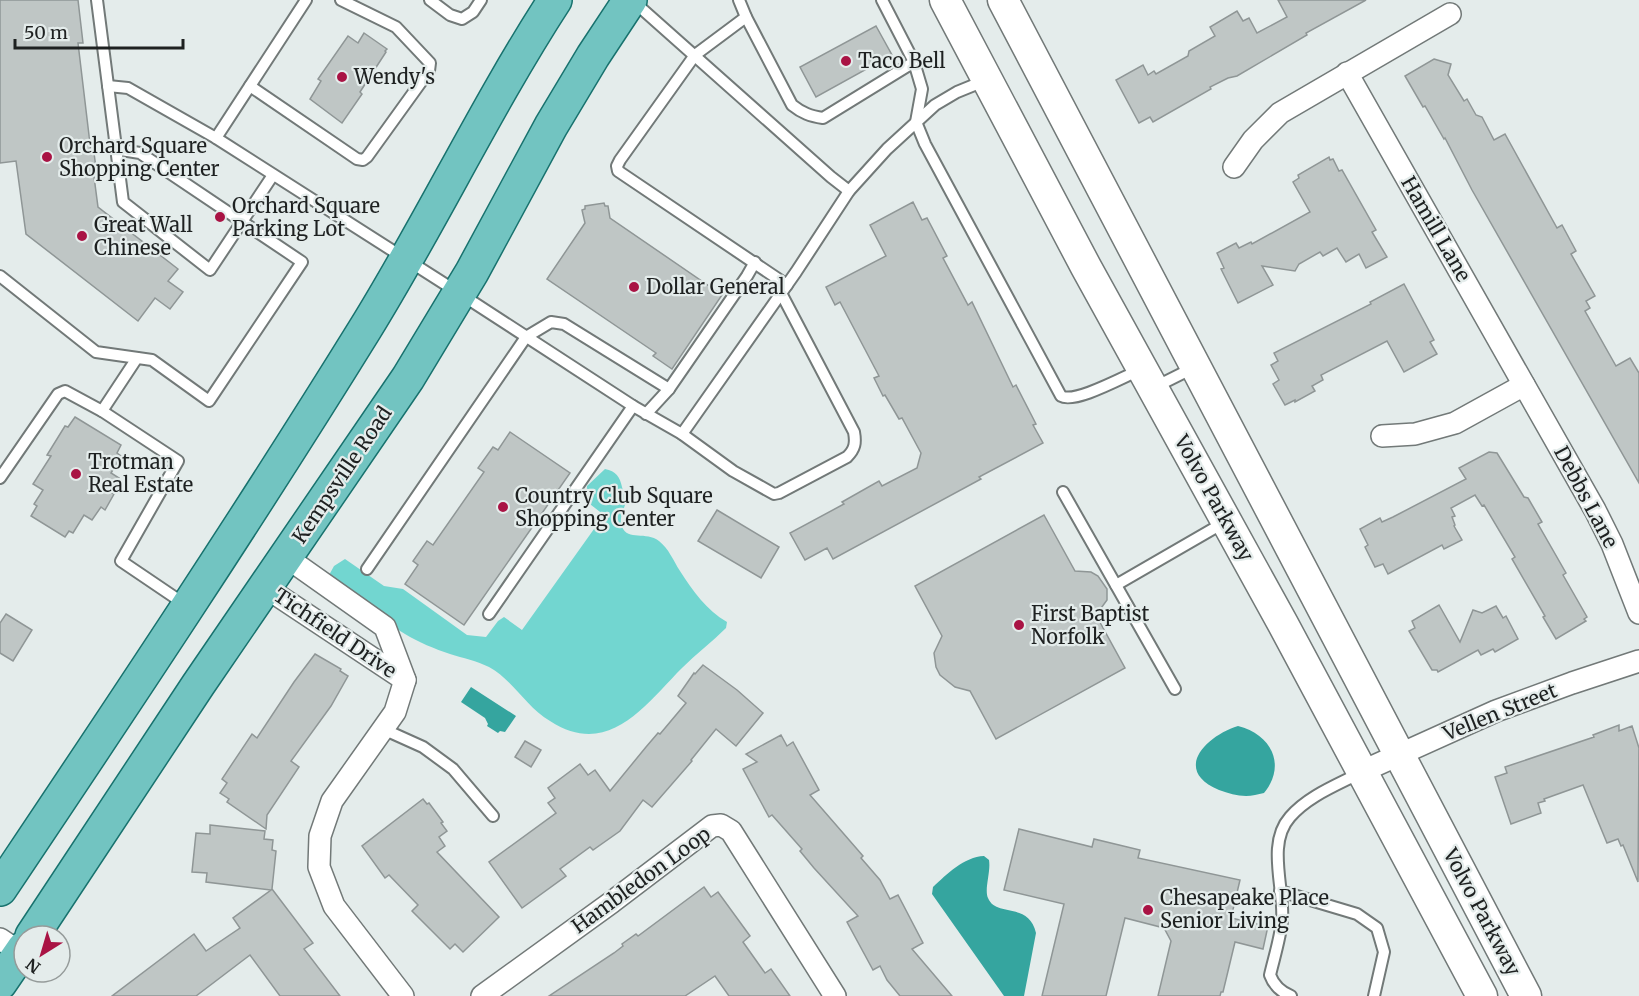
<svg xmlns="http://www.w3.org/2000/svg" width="1639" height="996" viewBox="0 0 1639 996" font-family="Merriweather,serif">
	<rect width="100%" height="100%" fill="#e4eceb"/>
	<path fill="#72d6d0" d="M605,469C616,471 620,477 622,487C623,492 626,495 626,500C625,509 618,518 622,527C628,541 646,531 659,541C669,549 673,560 680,571C693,591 706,610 727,622L726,628C712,642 696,654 682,668C645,705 609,759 550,721C526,707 514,681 489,667C477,661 463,658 450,654C435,649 418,642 405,634C378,618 353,595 328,577L334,566L345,559L384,586L403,589L467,635L486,637L498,621L504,617L522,630L604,515L586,501L587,486Z"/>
	<g fill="#35a59f">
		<polygon points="471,687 516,716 505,732 500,731 498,733 487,726 488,724 485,718 461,702"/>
		<path d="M1238,726C1271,734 1287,765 1264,793C1258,794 1252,796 1246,796C1237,796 1228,793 1219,790C1172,770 1206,736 1238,726Z"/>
		<path d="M984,856L989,860C991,872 984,889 988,898C996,918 1029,901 1036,933L1024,996H1004L932,894L933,887C947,874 964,857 984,856Z"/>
	</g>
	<g fill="#bfc6c5" stroke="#8f9696" stroke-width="1.5">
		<polygon points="0,0 78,0 83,43 78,43 91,152 94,153 96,168 93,169 98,207 178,269 168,281 183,292 170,309 155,298 138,321 26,234 16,161 0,163"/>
		<polygon points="1278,0 1366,0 1306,33 1307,35 1237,76 1228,78 1210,87 1211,89 1153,122 1150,117 1139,123 1116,80 1143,65 1148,75 1154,71 1156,74 1188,56 1189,51 1215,36 1210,27 1237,11 1243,21 1249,18 1257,33 1287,17"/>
		<polygon points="876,26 892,55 816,97 800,67"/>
		<polygon points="364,33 387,49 385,51 386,52 360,92 362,94 342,123 310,99 321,81 318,79 348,36 358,43"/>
		<polygon points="1434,59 1451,64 1448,75 1464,101 1467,99 1476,115 1482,117 1494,140 1505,134 1557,228 1562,225 1576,251 1571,254 1595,296 1586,301 1590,308 1585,311 1616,366 1630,358 1639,373 1639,483 1472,190 1445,138 1444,139 1425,106 1423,107 1405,76"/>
		<polygon points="1329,157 1330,160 1333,159 1339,171 1342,170 1376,230 1372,232 1387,257 1366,268 1359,254 1346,262 1337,248 1323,256 1320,252 1299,264 1295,271 1262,266 1273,285 1238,303 1221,269 1224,268 1217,253 1236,243 1239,248 1251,242 1252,244 1310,212 1293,182 1299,178 1298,175"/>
		<polygon points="913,202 922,220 927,218 947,256 943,258 968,305 972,302 1013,387 1016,385 1036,424 1033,425 1043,443 979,477 981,479 833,559 827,548 805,560 790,533 844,504 842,502 879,481 882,486 917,468 921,453 902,418 899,419 885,395 883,396 874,378 879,376 840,302 835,305 826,287 886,256 870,225"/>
		<polygon points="604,203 605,206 608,206 610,218 722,295 672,369 653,356 656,353 547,279 585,223 582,210 585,209 585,206"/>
		<polygon points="1404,284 1434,340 1430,342 1437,354 1404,372 1387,341 1321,375 1323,380 1312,386 1315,391 1295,402 1295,400 1285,405 1273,384 1279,380 1271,365 1278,361 1274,353 1371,304 1370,302"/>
		<polygon points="75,417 121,445 117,453 121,456 111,473 119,478 110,492 114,494 105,510 101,507 92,520 84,515 73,533 69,531 65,537 31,516 37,506 34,504 43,490 33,484 51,456 47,455 65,426 68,427"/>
		<polygon points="510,432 570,473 464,625 405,584 418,565 413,561 427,541 433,545 484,472 478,468 493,447 498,450"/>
		<polygon points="1489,452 1497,453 1524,497 1528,498 1542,522 1538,524 1566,573 1563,575 1587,617 1584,619 1586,621 1556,639 1543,617 1545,616 1512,559 1515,557 1484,505 1482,506 1475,495 1451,508 1455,516 1452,517 1455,525 1454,526 1462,540 1444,549 1442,545 1388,574 1383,564 1375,567 1365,547 1368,545 1360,529 1380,518 1382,522 1393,517 1466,479 1459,468"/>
		<polygon points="717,510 779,547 761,578 698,541"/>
		<polygon points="1044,515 1075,571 1091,572 1098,576 1107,589 1107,600 1096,615 1125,668 996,739 970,691 955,687 940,675 936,667 934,653 942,636 915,586"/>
		<polygon points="1439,605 1460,642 1473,610 1482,613 1496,606 1503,618 1506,616 1518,639 1495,652 1493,649 1481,655 1478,650 1438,672 1437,670 1432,670 1409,631 1415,628 1412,621"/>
		<polygon points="6,614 32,630 13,661 0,653 0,623"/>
		<polygon points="315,654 341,669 340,671 348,676 331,706 291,761 299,767 267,815 266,829 227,802 229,799 220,793 227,783 222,779 252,734 257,738 294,682"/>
		<polygon points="703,665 737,690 763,713 736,746 716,729 691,760 692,761 652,807 643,800 620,831 593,850 590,847 560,869 566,876 522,908 489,862 556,813 548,803 555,798 548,788 580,764 588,775 595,770 610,791 646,747 658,733 660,734 686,703 678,696 694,673 695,674"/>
		<polygon points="1619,725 1619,731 1632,726 1639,748 1638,882 1623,845 1621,846 1618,839 1607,843 1583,785 1544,799 1545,801 1538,803 1541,813 1511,824 1495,777 1507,773 1505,767 1594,737 1593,735"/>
		<polygon points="781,735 787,746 793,742 819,790 810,795 863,856 861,858 880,880 890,899 898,895 923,943 912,949 952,996 900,996 887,980 880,966 873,970 847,922 858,916 814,868 800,851 802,849 772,815 769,817 743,769 757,762 746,754"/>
		<polygon points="525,741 541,750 531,767 515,757"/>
		<polygon points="423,799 427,804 429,803 443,822 441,823 447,831 439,837 445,846 437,852 499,917 463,952 455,944 450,949 412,911 418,905 389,875 385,878 362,846"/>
		<polygon points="210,825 265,831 264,839 273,840 272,850 276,851 272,889 313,943 304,949 340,996 280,996 250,955 196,996 112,996 194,934 206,951 240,928 233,918 271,890 206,882 207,873 192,872 196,833 210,834"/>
		<polygon points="1019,829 1092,847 1094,839 1140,850 1138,858 1240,880 1231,918 1268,926 1263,949 1235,942 1223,992 1221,992 1220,996 1158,996 1171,941 1164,928 1125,918 1106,996 1042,996 1064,904 1004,890"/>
		<polygon points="704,887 711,897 718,892 750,936 743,942 765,973 771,969 790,996 729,996 715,976 685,996 549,996 614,953 623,946 622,944 636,934 638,936"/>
	</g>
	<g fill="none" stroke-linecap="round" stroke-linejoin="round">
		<defs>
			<g id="service">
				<polyline points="97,0 123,202 210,270 273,175"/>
				<polyline points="430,0 450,15 462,19 473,12 481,0"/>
				<path d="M739,0L746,17L792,105C802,113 810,116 823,118L914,62"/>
				<path d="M882,0L914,62L922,89L916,122L925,144L1061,396C1075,404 1123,377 1140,370"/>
				<polyline points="633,1 831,177 849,191"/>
				<polyline points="746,17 695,55 620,160 617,166 618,171 787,285"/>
				<polyline points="108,86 128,88 216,138 459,293 633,406 682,434 796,272 849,191 887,149 935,105 957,92 984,81"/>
				<polyline points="250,86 357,159 363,160 367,157 429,71 430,63 396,27 341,0"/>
				<polyline points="216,138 306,0"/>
				<polyline points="0,276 96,352 152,360 209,401 302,262 140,153 115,149"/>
				<polyline points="1153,388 1193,368"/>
				<polyline points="102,411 178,461 121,561 186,605"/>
				<polyline points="646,414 669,389 747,276 755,262"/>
				<path d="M682,434L733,471L774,494L779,493L847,457C855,449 856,443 854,432L781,293"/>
				<polyline points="0,478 58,394 65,391 102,411 137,358"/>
				<polyline points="1063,492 1175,689"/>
				<polyline points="367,569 526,337 551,322 564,324 669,389"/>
				<polyline points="1116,585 1225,522"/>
				<polyline points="489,614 633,406"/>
				<polyline points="383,729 423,747 453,769 493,816"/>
				<polyline points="1280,891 1357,914 1377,928 1384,952 1374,996"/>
				<path d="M1291,996C1281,992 1274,986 1270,975C1274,958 1280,939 1282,921C1285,889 1266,844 1290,817C1308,796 1337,785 1360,773"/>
			</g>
			<g id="minor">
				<polyline points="1347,73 1595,510 1612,544 1639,613"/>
				<polyline points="1234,167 1253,140 1280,113 1450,14"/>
				<polyline points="1382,436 1415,434 1455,423 1524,385"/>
				<polyline points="286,557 385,627 405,680 395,712 332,801 320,836 319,867 334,906 403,996"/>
				<polyline points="265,587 405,680"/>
				<polyline points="1363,771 1496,711 1572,683 1639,661"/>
				<polyline points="0,939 21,953"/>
				<polyline points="482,996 612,902 712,826 721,825 731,831 835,996"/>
			</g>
			<g id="secondary">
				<polyline points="945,0 1086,267 1283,624 1482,996"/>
				<polyline points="1003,0 1526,996"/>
			</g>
			<g id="primary">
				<path d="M0,889C124,704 248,518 365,329C432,221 486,106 555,0"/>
				<polyline points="32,936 198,685 408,378 472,272 551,126 593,56 630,0"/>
				<polyline points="0,983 24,948"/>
			</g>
		</defs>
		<use href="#service" stroke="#727978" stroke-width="14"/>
		<use href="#minor" stroke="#727978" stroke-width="24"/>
		<use href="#secondary" stroke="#727978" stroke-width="33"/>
		<use href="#primary" stroke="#18726e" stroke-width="36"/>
		<use href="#service" stroke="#fff" stroke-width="10"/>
		<use href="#minor" stroke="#fff" stroke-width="21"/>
		<use href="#secondary" stroke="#fff" stroke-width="30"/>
		<use href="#primary" stroke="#72c4c1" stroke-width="33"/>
	</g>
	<g fill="#a91344" stroke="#e4eceb" stroke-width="2">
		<circle cx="846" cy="61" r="6"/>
		<circle cx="342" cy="77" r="6"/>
		<circle cx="47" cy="157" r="6"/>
		<circle cx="220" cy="217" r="6"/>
		<circle cx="82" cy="236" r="6"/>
		<circle cx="634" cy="287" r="6"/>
		<circle cx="76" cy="474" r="6"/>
		<circle cx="503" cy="507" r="6"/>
		<circle cx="1019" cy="625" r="6"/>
		<circle cx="1148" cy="910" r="6"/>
	</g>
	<g text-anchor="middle" stroke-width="4.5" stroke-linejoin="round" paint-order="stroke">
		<g font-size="20" fill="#1e2121" stroke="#e4eceb" text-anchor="start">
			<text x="858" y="68">Taco Bell</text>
			<text x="354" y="84">Wendy's</text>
			<text x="59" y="153">Orchard Square<tspan x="59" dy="23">Shopping Center</tspan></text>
			<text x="232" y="213">Orchard Square<tspan x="232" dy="23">Parking Lot</tspan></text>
			<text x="94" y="232">Great Wall<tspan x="94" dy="23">Chinese</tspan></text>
			<text x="646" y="294">Dollar General</text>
			<text x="88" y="469">Trotman<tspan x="88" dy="23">Real Estate</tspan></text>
			<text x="515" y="503">Country Club Square<tspan x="515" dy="23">Shopping Center</tspan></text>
			<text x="1031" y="621">First Baptist<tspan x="1031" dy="23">Norfolk</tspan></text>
			<text x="1160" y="905">Chesapeake Place<tspan x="1160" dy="23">Senior Living</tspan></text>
		</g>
		<g font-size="20" fill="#1e2121" stroke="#e4eceb">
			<text transform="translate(1436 229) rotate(60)" y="7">Hamill Lane</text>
			<text transform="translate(342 475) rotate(-56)" y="7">Kempsville Road</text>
			<text transform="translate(1586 497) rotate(62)" y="7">Debbs Lane</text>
			<text transform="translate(1214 498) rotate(61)" y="7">Volvo Parkway</text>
			<text transform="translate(335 633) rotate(34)" y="7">Tichfield Drive</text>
			<text transform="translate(1500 712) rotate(-22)" y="7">Vellen Street</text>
			<text transform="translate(641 880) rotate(-36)" y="7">Hambledon Loop</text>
			<text transform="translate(1482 912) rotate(62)" y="7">Volvo Parkway</text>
		</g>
	</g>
	<g transform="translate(42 954) rotate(217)"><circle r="28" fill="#e4eceb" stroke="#959b9a" stroke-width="1.5"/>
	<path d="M0-4.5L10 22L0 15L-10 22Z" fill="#a91344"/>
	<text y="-9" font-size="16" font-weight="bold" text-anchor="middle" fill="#1e2121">N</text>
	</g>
	<path d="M15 39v9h168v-9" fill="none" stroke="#1e2121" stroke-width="3"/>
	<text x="24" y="39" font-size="18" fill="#1e2121" stroke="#e4eceb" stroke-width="4.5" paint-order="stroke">50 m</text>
</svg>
